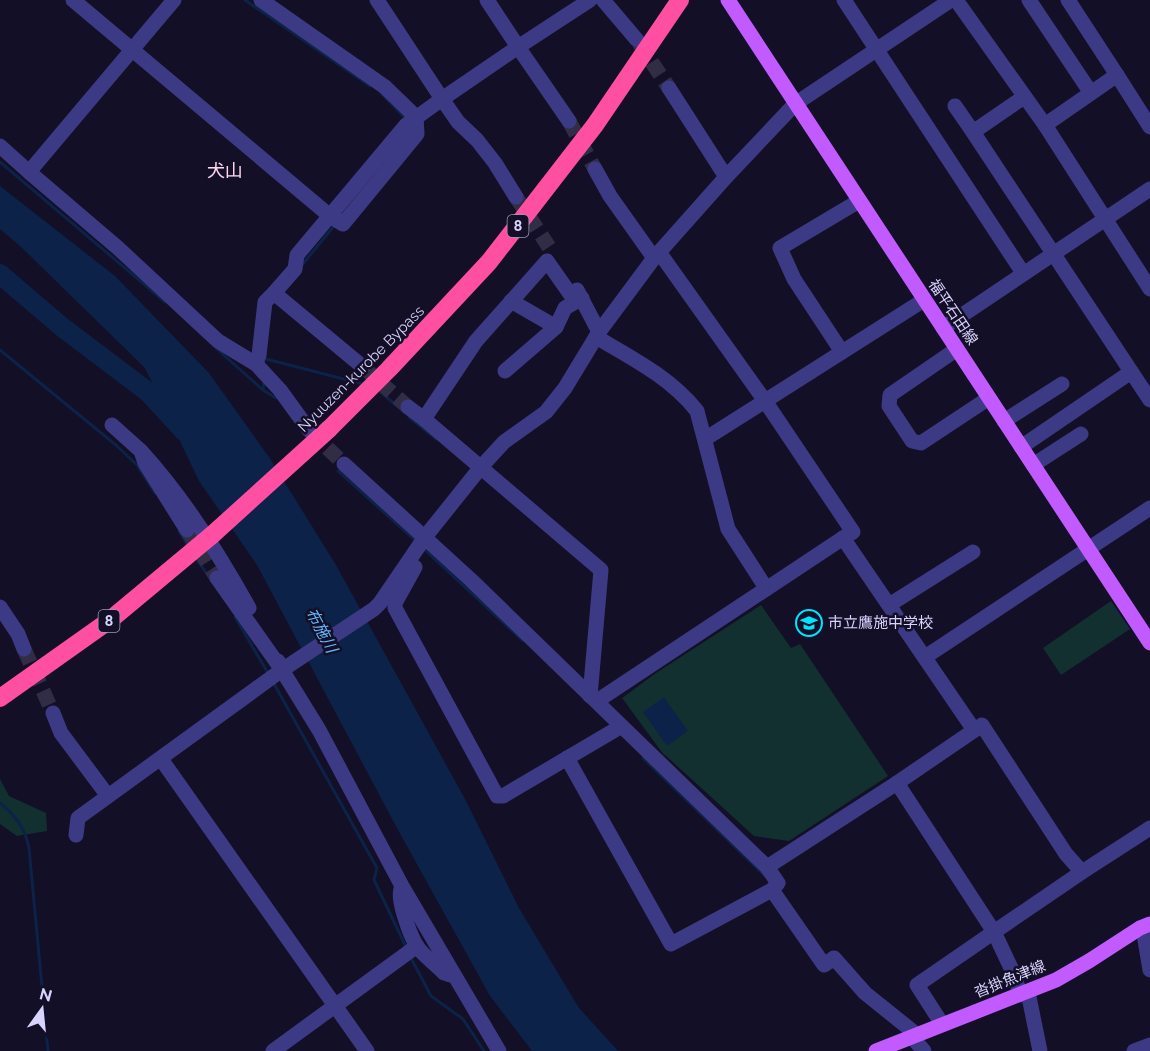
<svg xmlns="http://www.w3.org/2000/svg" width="1150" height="1051" viewBox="0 0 1150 1051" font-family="Raleway,'Noto Sans JP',sans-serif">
	<rect width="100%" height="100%" fill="#130f26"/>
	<g fill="#12302f">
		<polygon points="1111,601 1130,629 1061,675 1043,648"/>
		<polygon points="761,605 791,648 800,644 888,776 789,841 754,836 665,755 664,755 622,698 656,673"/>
		<polygon points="0,779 9,796 46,813 47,831 17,836 0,824"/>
	</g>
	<g fill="#0c2248">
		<polygon points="0,186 115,276 209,373 269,457 336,565 465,799 519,908 579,1008 618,1051 532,1051 490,996 398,830 257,565 199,481 145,368 20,246 0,229"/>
		<polygon points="664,697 688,731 667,746 643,712"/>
	</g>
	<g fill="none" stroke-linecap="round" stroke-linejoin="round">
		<g stroke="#0c2248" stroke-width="3">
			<polyline points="245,0 370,86"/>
			<polyline points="381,93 405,118"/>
			<polyline points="0,162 165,302"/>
			<polyline points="302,265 334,226"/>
			<polyline points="217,349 263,390 276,398"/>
			<polyline points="0,350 117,446 137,465 155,493"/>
			<polyline points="266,359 363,384"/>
			<polyline points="377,389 404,412"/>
			<polyline points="263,390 264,380"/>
			<polyline points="409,417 436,439"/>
			<polyline points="338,471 417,542"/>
			<polyline points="179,531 188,546"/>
			<polyline points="424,549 522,640"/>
			<polyline points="195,557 212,581"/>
			<polyline points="235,617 268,673"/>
			<polyline points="273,682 377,868 374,880 407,949"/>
			<polyline points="643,758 765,876"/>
			<path d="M0,803C16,816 25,828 29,848L48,1051"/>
			<polyline points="411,958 431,996 463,1019 484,1051"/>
		</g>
		<polyline stroke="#0c2248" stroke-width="20" points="0,274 62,327 148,392 185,432"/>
		<g stroke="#312d47" stroke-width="15" stroke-dasharray="15 8" stroke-linecap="butt">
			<polyline points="639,43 669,88"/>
			<polyline points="569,121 595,169"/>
			<polyline points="516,197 549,247"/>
			<polyline points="363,367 408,407"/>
			<polyline points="311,432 344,464"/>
			<polyline points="187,530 217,578"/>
			<polyline points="24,649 53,713"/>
		</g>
		<g stroke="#3d3a85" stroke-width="15">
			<polyline points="73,0 330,216 343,224 417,134 416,117 385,87 261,0"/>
			<polyline points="174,0 29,172 118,248 218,341 256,364 280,390 309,430"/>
			<polyline points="487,0 518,47 442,99 458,122 477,140 495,163 516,197"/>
			<polyline points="603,0 637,40"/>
			<polyline points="844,0 1023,273"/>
			<polyline points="956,0 1045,125 1150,289"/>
			<polyline points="1029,0 1091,93"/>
			<polyline points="1068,0 1117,75"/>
			<polyline points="669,88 726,177"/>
			<polyline points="1024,97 973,132 1150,400"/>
			<polyline points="955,106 973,132"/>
			<polyline points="569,121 518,47 590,0"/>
			<polyline points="1045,125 1117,75 1150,127"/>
			<polyline points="0,146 29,172"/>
			<polyline points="595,169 610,196 654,258"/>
			<polyline points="659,252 765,401 853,532 843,538 974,730"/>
			<polyline points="577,290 599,332"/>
			<polyline points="511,301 556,327"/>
			<polyline points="575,301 547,261 476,341 424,419 601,570 590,696"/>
			<polyline points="943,328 1150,189"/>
			<path d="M596,337C632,358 671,378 697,411L728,529L766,588"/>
			<polyline points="957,349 890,395 889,406 912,441 921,443 989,398"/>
			<polyline points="842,352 794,279 780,248 859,201"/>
			<polyline points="256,364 259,355 265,302 274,293"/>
			<polyline points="363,367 274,293 295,269 297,255 406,125 442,99 377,0"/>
			<polyline points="505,371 556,327 565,308 582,298"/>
			<polyline points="408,407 424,419"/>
			<polyline points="1004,421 1062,384"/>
			<polyline points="112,425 141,451 145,463 187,530"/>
			<polyline points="705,439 924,300"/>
			<polyline points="1021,447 1131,372"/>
			<path d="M141,451C184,498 218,552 249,608"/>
			<polyline points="344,464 471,580 767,867 897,783"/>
			<polyline points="1033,465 1081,434"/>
			<polyline points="415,567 395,603 395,608 497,796 503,796 620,727"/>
			<polyline points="217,578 282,670 319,730 402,886 499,1051"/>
			<polyline points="889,605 973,552"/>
			<polyline points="0,607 18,634 24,649"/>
			<polyline points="925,657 1150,508"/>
			<polyline points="282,670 374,609 380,603 425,537 481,467 504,442 546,412 565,388 599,332 654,258 726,177 795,104 951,0"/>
			<polyline points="597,701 843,538"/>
			<polyline points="53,713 61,733 108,796"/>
			<polyline points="567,758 671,944 772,890"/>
			<polyline points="161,759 367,1051"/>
			<polyline points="76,835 78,818 282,670 278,661"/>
			<polyline points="767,867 778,883 772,890 824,965 834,958 865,993 916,1034"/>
			<path d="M401,889C397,900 410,934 416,945C422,955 436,964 444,973L450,975"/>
			<polyline points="1140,928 1144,934 1150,970"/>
			<polyline points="1028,992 1040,1051"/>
			<polyline points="1021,995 1011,968 994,932 1082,872 1150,828"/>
			<polyline points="942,1024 917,985 994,932 897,783 982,725 1066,854 1082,872"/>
			<polyline points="911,1036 924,1051"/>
			<polyline points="273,1051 417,946"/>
			<polyline points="1134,1051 1150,1045"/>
		</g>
		<g stroke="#c25bff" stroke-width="15">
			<polyline points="728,0 1150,643"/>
			<polyline points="876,1051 1056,980 1089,961 1140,928 1150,924"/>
		</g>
		<g stroke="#ff4fa3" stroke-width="18">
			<polyline points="329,429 389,369 489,262 595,125 680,0"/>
			<polyline points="0,698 110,620 212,535"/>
		</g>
		<polyline stroke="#ff4fa3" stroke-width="18" points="212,535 329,429"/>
	</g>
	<defs>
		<symbol id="school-ring" viewBox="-11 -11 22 22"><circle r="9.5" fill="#130f26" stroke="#00e5ff" stroke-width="1.5"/><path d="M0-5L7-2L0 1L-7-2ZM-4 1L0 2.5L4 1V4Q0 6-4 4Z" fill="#00e5ff"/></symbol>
	</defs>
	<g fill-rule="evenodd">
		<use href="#school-ring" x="794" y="608" width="30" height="30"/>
	</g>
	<g text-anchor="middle" stroke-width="5" stroke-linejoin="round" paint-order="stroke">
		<g fill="#130f26" stroke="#9e99be" stroke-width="1.5">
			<rect x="507.5" y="215" width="21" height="22" rx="4.5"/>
			<rect x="98.5" y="610" width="21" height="22" rx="4.5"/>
		</g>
		<g font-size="14" font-weight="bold" fill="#d9d4ff">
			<text x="518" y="231">8</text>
			<text x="109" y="626">8</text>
		</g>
		<g font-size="15" fill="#d9d4ff" stroke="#130f26">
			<text transform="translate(953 312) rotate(56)" y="5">福平石田線</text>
			<text transform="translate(361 369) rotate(-45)" y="5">Nyuuzen-kurobe Bypass</text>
			<text transform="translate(1010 979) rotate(-22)" y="5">沓掛魚津線</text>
		</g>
		<g font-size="15" fill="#d9d4ff" stroke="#130f26" text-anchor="start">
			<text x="828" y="628">市立鷹施中学校</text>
		</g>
		<g font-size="16" font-style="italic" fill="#62b6ff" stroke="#130f26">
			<text transform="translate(322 630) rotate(62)" y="6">布施川</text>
		</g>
		<g font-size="18" fill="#ffd6f0" stroke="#130f26">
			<text x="225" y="177">犬山</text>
		</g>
	</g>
	<g transform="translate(42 1009) rotate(15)" stroke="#130f26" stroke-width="4.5" paint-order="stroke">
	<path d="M0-4.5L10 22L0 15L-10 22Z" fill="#d9d4ff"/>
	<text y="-9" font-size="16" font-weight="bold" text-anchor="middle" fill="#d9d4ff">N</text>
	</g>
</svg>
